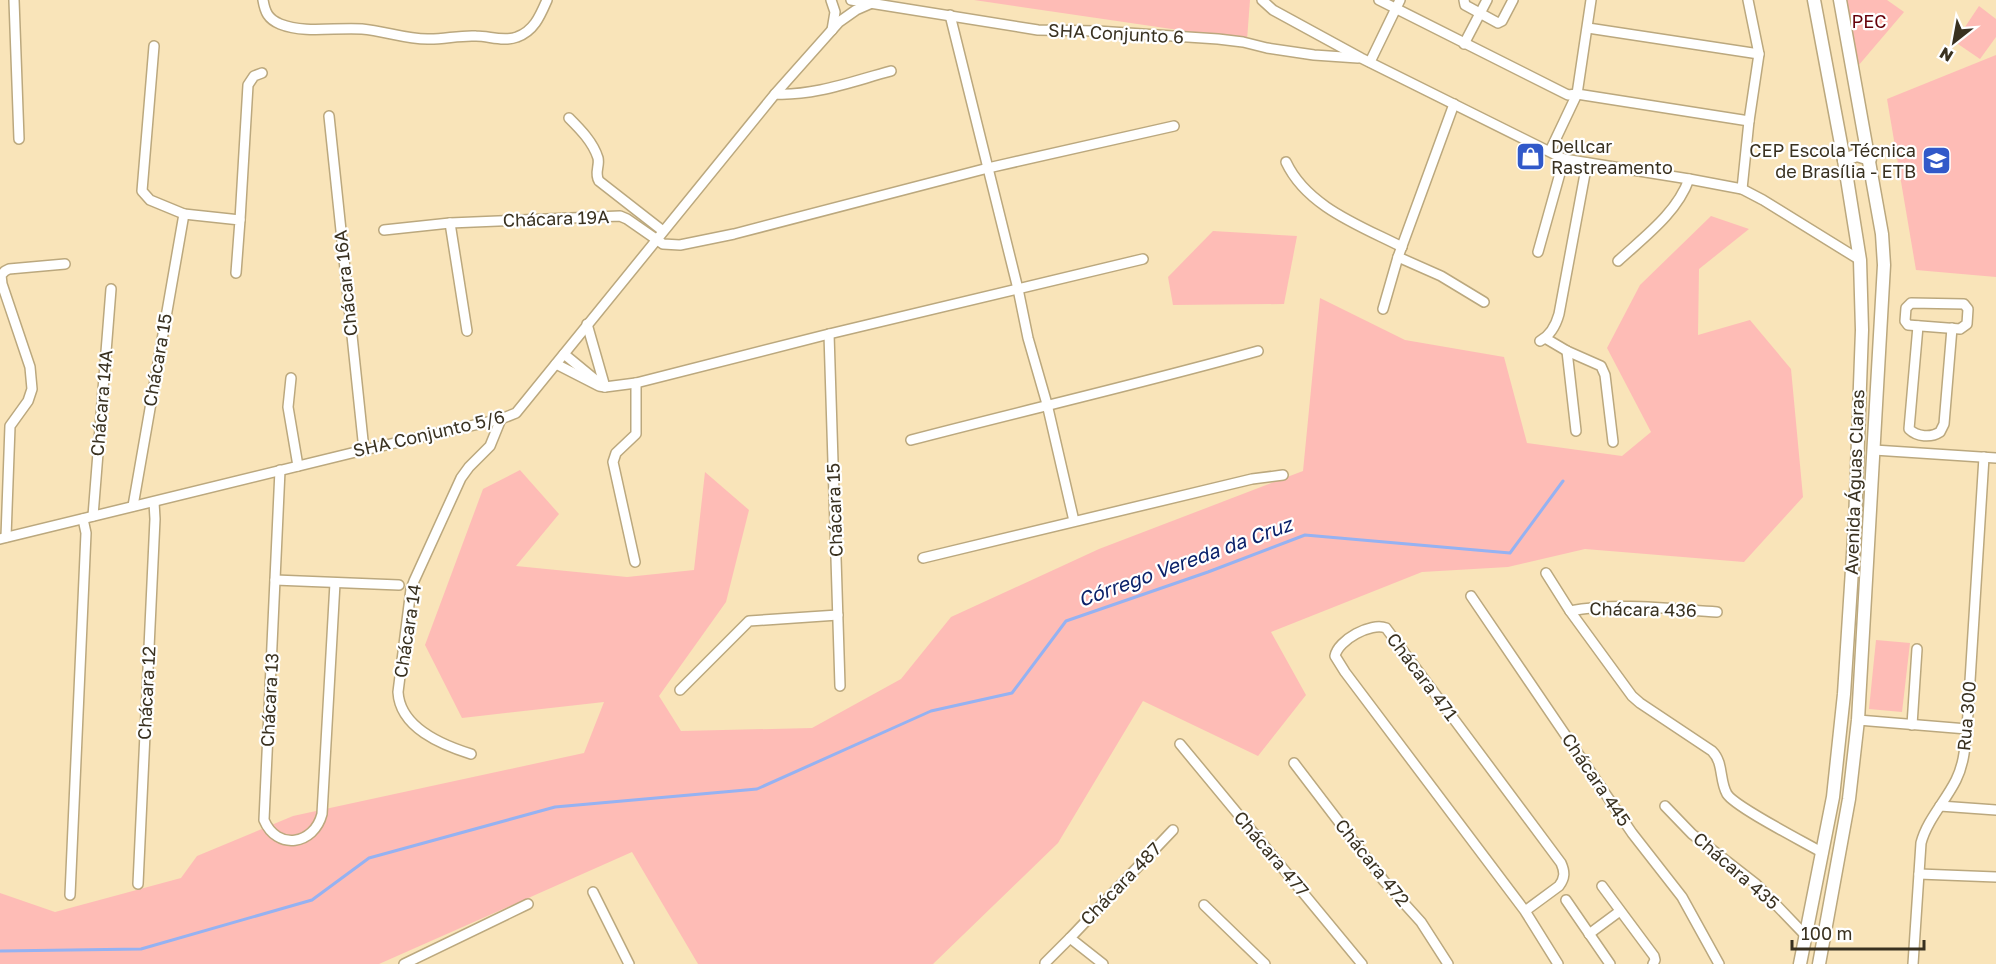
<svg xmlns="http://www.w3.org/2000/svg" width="1996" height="964" viewBox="0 0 1996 964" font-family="'Golos Text',sans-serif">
	<rect width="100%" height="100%" fill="#f9e4b9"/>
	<g fill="#febcb6">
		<polygon points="974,0 1250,0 1247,40"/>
		<polygon points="1845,0 1887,0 1904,12 1858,66"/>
		<polygon points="1979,6 1996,19 1996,37 1980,59 1955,42"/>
		<polygon points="1996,55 1996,277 1916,270 1887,99"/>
		<polygon points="1711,216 1749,229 1699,269 1698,335 1750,320 1791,369 1803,497 1744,562 1585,549 1508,567 1422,572 1271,632 1306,695 1258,756 1143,701 1058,843 933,964 698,964 632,852 379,964 0,964 0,893 55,912 181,878 197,856 293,816 584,753 604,702 462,718 425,645 483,489 520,470 559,514 516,566 627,577 694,570 705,472 749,510 726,602 659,696 681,731 812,728 901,679 951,617 1099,549 1303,471 1320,298 1405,340 1504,357 1527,443 1622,456 1651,432 1607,348 1640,285"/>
		<polygon points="1213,231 1297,236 1284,304 1173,305 1168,277"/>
		<polygon points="1876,640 1910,643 1902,712 1869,709"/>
	</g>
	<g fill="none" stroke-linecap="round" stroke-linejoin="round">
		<polyline stroke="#95b2f2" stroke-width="3" points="0,951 141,949 312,900 369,858 555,807 757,789 931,711 1012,693 1066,621 1208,572 1305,535 1510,553 1563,481"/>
		<defs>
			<g id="minor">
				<polyline points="14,0 19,139"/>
				<path d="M263,0C265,12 268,19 280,24C305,34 336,27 362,29C385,31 408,40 430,39C445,39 461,35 476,36C489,36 504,42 517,37C534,31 540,16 547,0"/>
				<polyline points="831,0 835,12 832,30"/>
				<polyline points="851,0 1038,30 1097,31 1218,39 1243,42 1267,48 1314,55 1358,58"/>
				<polyline points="1262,0 1273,10 1361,58 1564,159 1689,179 1742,189 1763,200 1860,260"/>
				<polyline points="1379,0 1568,95 1577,94 1749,121"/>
				<polyline points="1464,0 1465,5 1498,23 1502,21 1513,0"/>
				<polyline points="950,15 1018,289 1028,338 1047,404 1074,521"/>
				<polyline points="1588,28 1759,54"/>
				<polyline points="1464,44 1487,0"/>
				<polyline points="1370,62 1400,0"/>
				<path d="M775,94C815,96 853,81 891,71"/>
				<polyline points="329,116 364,450"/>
				<path d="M569,118C580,129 593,142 598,158C600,166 594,173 599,181L663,231"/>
				<polyline points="1550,151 1577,94 1591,0"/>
				<path d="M1286,162C1307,207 1361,226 1402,247"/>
				<polyline points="1742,189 1749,121 1759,54 1748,0"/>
				<polyline points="184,214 240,220 236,273"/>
				<polyline points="240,220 248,85 254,76 262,73"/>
				<polyline points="450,223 467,331"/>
				<polyline points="384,230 450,223 620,216 627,219 663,244 680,245 734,234 988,168 1174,126"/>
				<polyline points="1538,252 1564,159"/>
				<polyline points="1398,257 1441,276 1484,302"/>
				<path d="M1618,261C1644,237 1677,213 1689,179"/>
				<polygon points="1911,303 1964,304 1968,309 1967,324 1960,329 1908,325 1905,321 1906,308"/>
				<polyline points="1383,309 1398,257 1454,104"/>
				<polyline points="587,324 605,387"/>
				<path d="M1918,326L1909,429C1917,437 1931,438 1940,432L1944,424L1952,328"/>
				<polyline points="829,334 840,686"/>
				<polyline points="1545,338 1567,351 1601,366 1605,375 1613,442"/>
				<path d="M1540,341C1551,335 1556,325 1559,314L1587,163"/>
				<polyline points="1567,351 1576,431"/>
				<polyline points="564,354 598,382"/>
				<polyline points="556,364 599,386 605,387 636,383 829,334 1143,259"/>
				<polyline points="291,378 288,407 298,466"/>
				<path d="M911,440C1026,410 1143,383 1258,351"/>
				<polyline points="1874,450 1996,458"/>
				<path d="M280,470L264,820C277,851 314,845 322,814L335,583"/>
				<polyline points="133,506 184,214 150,200 142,191 154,46"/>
				<polyline points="93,516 111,289"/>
				<polyline points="6,537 10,426 28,401 32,389 30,367 2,284 1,275 5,271 9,269 65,264"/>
				<polyline points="0,539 364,450 501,419 516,413 775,94 839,22 856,10 872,3"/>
				<polyline points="923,558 1252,479 1283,475"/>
				<polyline points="635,562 613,462 616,453 636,434 636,383"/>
				<path d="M1546,573L1570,611L1632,696L1640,703L1712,751C1724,763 1719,780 1727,794C1735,807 1806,843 1823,853"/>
				<polyline points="275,580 399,585"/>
				<polyline points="1471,596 1632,833 1682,897 1719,964"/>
				<path d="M1570,611C1617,602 1670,609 1717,612"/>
				<polyline points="680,690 749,621 838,615"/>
				<polyline points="1858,720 1967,729"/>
				<polyline points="1912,725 1917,649"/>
				<polyline points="1180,744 1362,964"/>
				<path d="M471,754C442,745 400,728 398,692L411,589L414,581L461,478L469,467L490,446L501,419"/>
				<polyline points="1294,763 1384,881 1421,922 1448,964"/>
				<polyline points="1665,806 1692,834 1756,884 1807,937"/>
				<polyline points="1940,806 1996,810"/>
				<polyline points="1919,874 1996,877"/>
				<polyline points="138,884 155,519 154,502"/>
				<polyline points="1602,886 1654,956 1655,960 1653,964"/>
				<polyline points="593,892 629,964"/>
				<polyline points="70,895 86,533 83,519"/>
				<polyline points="1566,900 1610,964"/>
				<polyline points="1204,905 1265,964"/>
				<path d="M1525,911L1559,886C1565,878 1565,872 1561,863L1386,628C1371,622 1338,640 1335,656L1345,672L1525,911L1558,964"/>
				<polyline points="1589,934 1620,911"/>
				<polyline points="1045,963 1070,938"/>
				<polyline points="404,964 528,904"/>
				<polyline points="1103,964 1070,938 1173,830"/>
				<path d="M1913,964L1921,843C1927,820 1945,802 1956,780C1964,764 1965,747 1967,729L1984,457"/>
			</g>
			<g id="major">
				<polyline points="1844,160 1857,155 1870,159"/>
				<polyline points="1800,964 1833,797 1844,694 1855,523 1862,330 1860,260 1844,160 1814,0"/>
				<polyline points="1819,964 1849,799 1858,720 1884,265 1882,234 1840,0"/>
			</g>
		</defs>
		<use href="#minor" stroke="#bba87e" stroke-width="12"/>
		<use href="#major" stroke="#bba87e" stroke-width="15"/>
		<use href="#minor" stroke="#fff" stroke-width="9"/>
		<use href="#major" stroke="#fff" stroke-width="12"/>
	</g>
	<defs>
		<symbol id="shop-square" viewBox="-11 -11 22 22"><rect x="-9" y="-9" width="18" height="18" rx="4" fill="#3159c9" stroke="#fff"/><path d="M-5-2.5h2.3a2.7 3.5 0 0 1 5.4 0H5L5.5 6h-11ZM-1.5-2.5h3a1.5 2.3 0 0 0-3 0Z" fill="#fff"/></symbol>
		<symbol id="university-square" viewBox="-11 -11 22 22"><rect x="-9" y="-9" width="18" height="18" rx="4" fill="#3159c9" stroke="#fff"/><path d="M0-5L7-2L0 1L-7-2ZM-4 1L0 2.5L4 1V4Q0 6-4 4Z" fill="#fff"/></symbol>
	</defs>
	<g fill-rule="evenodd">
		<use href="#shop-square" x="1514" y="140" width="33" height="33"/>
		<use href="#university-square" x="1920" y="144" width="33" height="33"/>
	</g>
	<g text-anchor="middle" stroke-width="4.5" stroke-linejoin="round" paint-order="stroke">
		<g font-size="18" fill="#66020b" stroke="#fff">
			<text x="1869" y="28">PEC</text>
		</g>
		<g font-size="18" fill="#393120" stroke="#fff">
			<text transform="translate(1116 34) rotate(3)" y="6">SHA Conjunto 6</text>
			<text transform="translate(556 219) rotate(-2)" y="6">Chácara 19A</text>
			<text transform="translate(346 283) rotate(-96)" y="6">Chácara 16A</text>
			<text transform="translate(158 360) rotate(-80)" y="6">Chácara 15</text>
			<text transform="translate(102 403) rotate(-85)" y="6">Chácara 14A</text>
			<text transform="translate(429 434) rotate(-13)" y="6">SHA Conjunto 5/6</text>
			<text transform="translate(1855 482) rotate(-88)" y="6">Avenida Águas Claras</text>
			<text transform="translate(835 510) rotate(-92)" y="6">Chácara 15</text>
			<text transform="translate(1643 610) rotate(1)" y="6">Chácara 436</text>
			<text transform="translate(408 631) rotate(-81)" y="6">Chácara 14</text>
			<text transform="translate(1422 677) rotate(53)" y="6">Chácara 471</text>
			<text transform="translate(147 693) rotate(-87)" y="6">Chácara 12</text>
			<text transform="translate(270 700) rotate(-87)" y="6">Chácara 13</text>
			<text transform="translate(1967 716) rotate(-85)" y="6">Rua 300</text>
			<text transform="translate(1596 780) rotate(56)" y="6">Chácara 445</text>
			<text transform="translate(1271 854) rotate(50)" y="6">Chácara 477</text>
			<text transform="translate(1372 863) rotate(51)" y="6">Chácara 472</text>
			<text transform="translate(1736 871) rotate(41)" y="6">Chácara 435</text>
			<text transform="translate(1121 884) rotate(-46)" y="6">Chácara 487</text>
		</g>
		<g font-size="18" fill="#393120" stroke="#fff" text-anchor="start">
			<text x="1551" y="153">Dellcar<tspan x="1551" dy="21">Rastreamento</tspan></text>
			<text x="1916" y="157" text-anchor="end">CEP Escola Técnica<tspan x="1916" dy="21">de Brasília - ETB</tspan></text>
		</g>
		<g font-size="20" font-style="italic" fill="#0b226a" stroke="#fff">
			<text transform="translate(1185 562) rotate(-20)" y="7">Córrego Vereda da Cruz</text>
		</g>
	</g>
	<g transform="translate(1954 42) rotate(211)" stroke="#ffffff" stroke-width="4.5" paint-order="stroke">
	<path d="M0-4.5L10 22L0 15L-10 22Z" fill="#393120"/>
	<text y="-9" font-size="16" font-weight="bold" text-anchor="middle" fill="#393120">N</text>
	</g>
	<path d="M1792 940v9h132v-9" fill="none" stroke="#393120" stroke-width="3"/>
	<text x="1801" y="940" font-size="18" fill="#393120" stroke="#ffffff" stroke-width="4.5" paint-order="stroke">100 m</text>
</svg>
